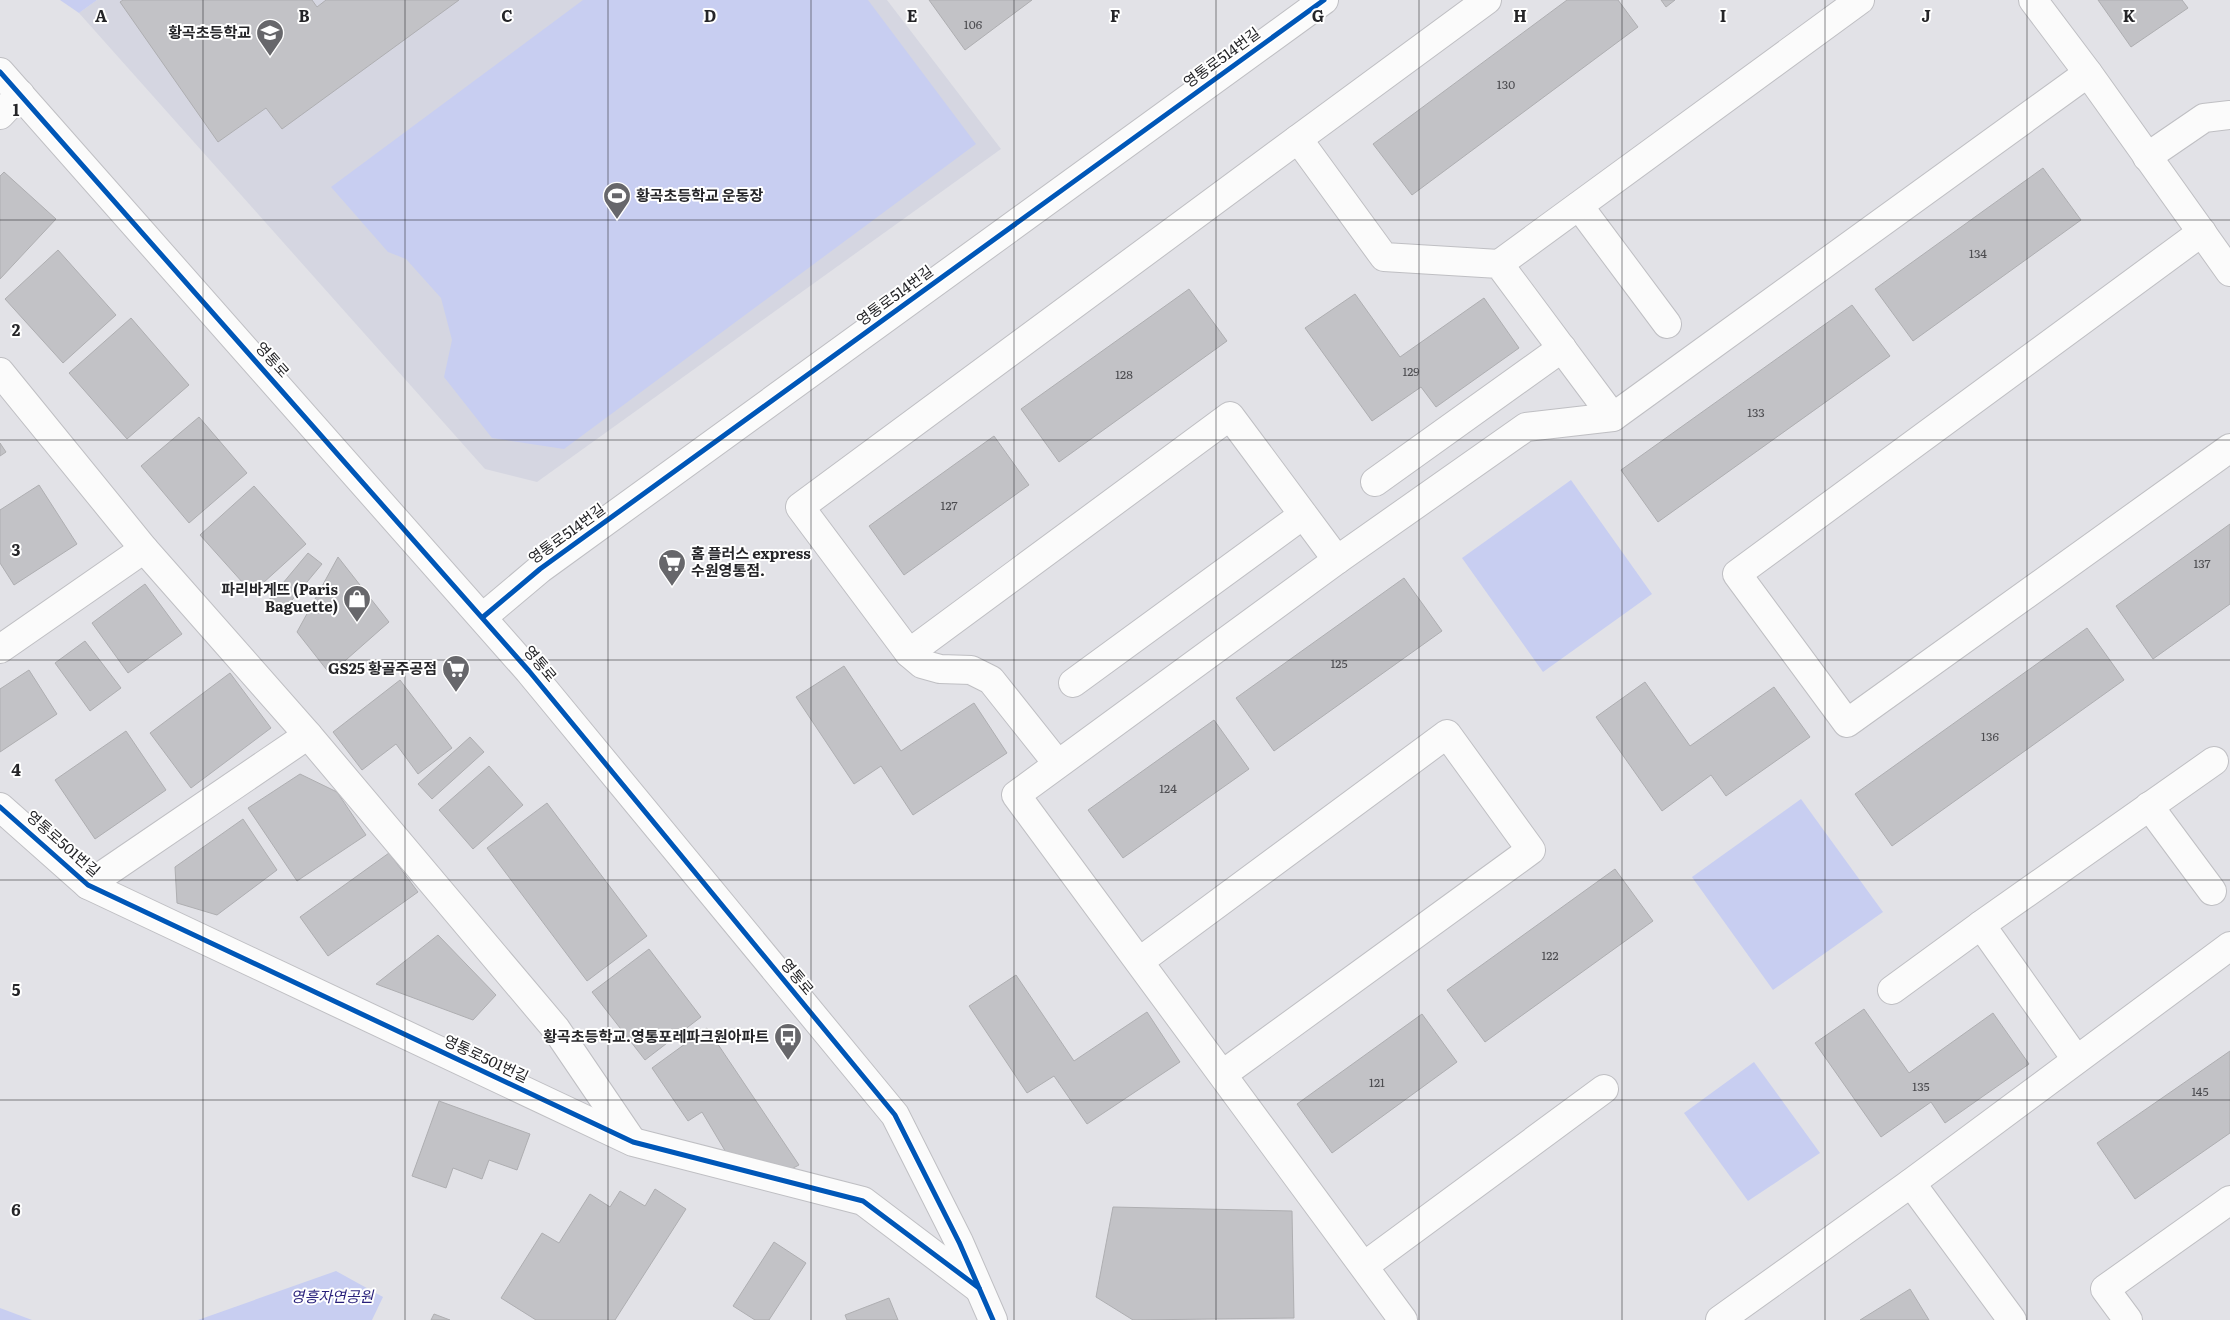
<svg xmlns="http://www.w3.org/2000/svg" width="2230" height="1320" viewBox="0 0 2230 1320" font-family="Literata,'Noto Sans KR',serif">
	<rect width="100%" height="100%" fill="#e2e2e7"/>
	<polygon fill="#d5d6e1" points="97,0 887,0 1001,149 537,482 485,469 79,13"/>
	<g fill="#c8cef1">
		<polygon points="60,0 97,0 79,13"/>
		<polygon points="583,0 868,0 976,144 564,449 492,438 444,377 452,340 441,298 406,259 388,252 331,187"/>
		<polygon points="1571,480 1652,594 1543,672 1462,558"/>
		<polygon points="1801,799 1883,912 1773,990 1692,877"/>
		<polygon points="1754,1062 1820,1153 1748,1201 1684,1113"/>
		<polygon points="336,1271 383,1297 372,1320 198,1320"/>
		<polygon points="0,1308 32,1320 0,1320"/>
	</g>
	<g fill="#c2c2c6" stroke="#aeaeb1">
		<polygon points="123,0 312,0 317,7 326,0 459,0 282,129 266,108 218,142 120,2"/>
		<polygon points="929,0 1032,0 965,50"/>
		<polygon points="1567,0 1618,0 1638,27 1412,195 1373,144"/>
		<polygon points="1661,0 1675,0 1666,7"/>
		<polygon points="2098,0 2182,0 2188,8 2131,47"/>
		<polygon points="2043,168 2081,220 1913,341 1875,289"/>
		<polygon points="4,172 56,219 0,279 0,176"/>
		<polygon points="58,250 116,315 63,363 5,299"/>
		<polygon points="1189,289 1227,341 1059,462 1021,409"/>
		<polygon points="1355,294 1400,357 1484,298 1519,348 1436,407 1421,387 1372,421 1305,328"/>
		<polygon points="1852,305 1890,356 1658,522 1621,470"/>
		<polygon points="131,318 189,385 127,439 69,373"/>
		<polygon points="199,417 247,473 189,523 141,466"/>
		<polygon points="994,436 1029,485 904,575 869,526"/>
		<polygon points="0,443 6,452 0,456"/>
		<polygon points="39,485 77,544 14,585 0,563 0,510"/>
		<polygon points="254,486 306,544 252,593 200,535"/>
		<polygon points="2230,524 2230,604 2153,659 2116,606"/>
		<polygon points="308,553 322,564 282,612 268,601"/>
		<polygon points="338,557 389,622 330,674 297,632"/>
		<polygon points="1404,578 1442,631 1274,751 1236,698"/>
		<polygon points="145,584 182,634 128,673 92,623"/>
		<polygon points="2087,628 2124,680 1892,846 1855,794"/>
		<polygon points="85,641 121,688 90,711 55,663"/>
		<polygon points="844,666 901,751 974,703 1007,753 913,815 881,766 854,784 796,697"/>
		<polygon points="29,670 57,714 0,752 0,689"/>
		<polygon points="230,673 271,728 191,788 150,733"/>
		<polygon points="400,680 452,748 418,774 396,744 362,770 333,732"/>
		<polygon points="1645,682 1690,746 1774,687 1810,737 1726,796 1711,775 1662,811 1596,717"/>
		<polygon points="1214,720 1249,769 1123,858 1088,810"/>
		<polygon points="126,731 166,790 95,839 55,780"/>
		<polygon points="470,737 484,752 432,799 418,784"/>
		<polygon points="489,766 523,805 473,849 439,810"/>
		<polygon points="300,774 337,792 366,835 297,881 248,808"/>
		<polygon points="547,803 647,936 587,981 487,848"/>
		<polygon points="243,819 277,870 217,915 177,903 175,867"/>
		<polygon points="389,853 418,892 328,956 300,917"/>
		<polygon points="1615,869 1653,921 1485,1042 1447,990"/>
		<polygon points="438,935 496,995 473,1020 376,984"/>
		<polygon points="649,949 701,1017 645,1060 592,992"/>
		<polygon points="1016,975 1074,1061 1147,1012 1180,1062 1087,1124 1054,1076 1027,1093 969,1006"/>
		<polygon points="1864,1009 1909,1073 1993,1013 2029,1064 1945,1123 1931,1102 1881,1137 1815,1043"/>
		<polygon points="1422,1014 1457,1062 1332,1153 1297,1104"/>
		<polygon points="707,1028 799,1165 774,1178 730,1159 702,1112 688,1121 652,1068"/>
		<polygon points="2230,1051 2230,1133 2135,1199 2097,1143"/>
		<polygon points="439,1101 530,1134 517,1170 489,1160 482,1179 453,1168 446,1188 412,1176"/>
		<polygon points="655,1189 686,1209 615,1320 536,1320 501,1298 542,1233 559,1243 590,1194 610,1207 620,1191 645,1206"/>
		<polygon points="1113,1207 1292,1211 1294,1318 1133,1320 1096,1297"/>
		<polygon points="774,1242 806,1263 769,1320 755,1320 733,1306"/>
		<polygon points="1910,1289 1929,1320 1860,1320"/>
		<polygon points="889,1298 898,1320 847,1320 845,1315"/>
		<polygon points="434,1314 450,1320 431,1320"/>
	</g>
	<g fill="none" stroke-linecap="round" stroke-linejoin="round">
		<defs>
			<g id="minor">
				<polyline points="2033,0 2088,73 2230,272"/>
				<polyline points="0,72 529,671 895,1115 959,1242 993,1320"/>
				<polyline points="0,115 20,94"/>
				<polyline points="1298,139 1487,0"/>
				<polyline points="2147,157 2204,118 2230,115"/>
				<polyline points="1579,206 1667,324"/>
				<polyline points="2202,232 1737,574 1847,723 2230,448"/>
				<polyline points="1499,264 1860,0"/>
				<polyline points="0,372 144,549 308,735 556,1029 632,1141"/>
				<polyline points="1375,482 1562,348"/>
				<polyline points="483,617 540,569 1324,0"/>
				<polyline points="0,649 144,549"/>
				<polyline points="909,653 1230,416 1337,560"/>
				<polyline points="1073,683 1303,515"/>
				<polyline points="1057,763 991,680 971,670 940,669 922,664 909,653 800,507 1298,139 1384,257 1499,264 1613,417"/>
				<polyline points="2149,806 2212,891"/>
				<polyline points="0,807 88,885 633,1142 863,1201 978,1288"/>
				<polyline points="88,885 308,735"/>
				<polyline points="1140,961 1447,734 1531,850 1223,1074"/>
				<polyline points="1892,990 1981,925"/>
				<polyline points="2076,1059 1981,925 2214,761"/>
				<polyline points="1911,1183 2012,1320"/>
				<polyline points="1364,1266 1604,1089"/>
				<polyline points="1403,1320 1016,795 1337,560 1526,427 1613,417 2088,73"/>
				<polyline points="1720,1320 1911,1183 2230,946"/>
				<polyline points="2128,1320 2105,1289 2230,1200"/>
			</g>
		</defs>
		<use href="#minor" stroke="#bfbfc3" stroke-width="30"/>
		<use href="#minor" stroke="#fbfbfb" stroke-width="28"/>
		<defs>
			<g id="cycleway">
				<polyline points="0,72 529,671 895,1115 959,1242 993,1320"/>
				<polyline points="483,617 540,569 1324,0"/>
				<polyline points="0,807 88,885 633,1142 863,1201 979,1288"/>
			</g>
		</defs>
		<use href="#cycleway" stroke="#fff" stroke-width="8"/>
		<use href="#cycleway" stroke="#0057b8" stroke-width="5"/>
	</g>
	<path fill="none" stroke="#252528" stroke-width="1" stroke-opacity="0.55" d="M203,0V1320M405,0V1320M608,0V1320M811,0V1320M1014,0V1320M1216,0V1320M1419,0V1320M1622,0V1320M1825,0V1320M2027,0V1320M0,220H2230M0,440H2230M0,660H2230M0,880H2230M0,1100H2230"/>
	<defs>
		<symbol id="school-pin" viewBox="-11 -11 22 30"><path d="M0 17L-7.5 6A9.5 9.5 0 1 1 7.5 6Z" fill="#67676b" stroke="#fff"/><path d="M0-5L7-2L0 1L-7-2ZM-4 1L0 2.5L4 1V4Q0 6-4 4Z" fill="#fff"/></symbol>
		<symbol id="stadium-pin" viewBox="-11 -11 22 30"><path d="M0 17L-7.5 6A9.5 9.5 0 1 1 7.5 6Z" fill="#67676b" stroke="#fff"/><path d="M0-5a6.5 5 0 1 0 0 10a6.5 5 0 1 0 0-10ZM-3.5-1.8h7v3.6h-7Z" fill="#fff"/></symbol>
		<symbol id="supermarket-pin" viewBox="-11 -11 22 30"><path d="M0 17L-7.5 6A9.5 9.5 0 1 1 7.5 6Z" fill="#67676b" stroke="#fff"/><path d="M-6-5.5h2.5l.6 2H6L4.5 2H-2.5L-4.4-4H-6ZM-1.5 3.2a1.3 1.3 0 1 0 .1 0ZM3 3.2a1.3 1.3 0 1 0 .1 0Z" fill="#fff"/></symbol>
		<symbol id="shop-pin" viewBox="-11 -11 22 30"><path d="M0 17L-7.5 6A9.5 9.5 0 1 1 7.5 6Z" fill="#67676b" stroke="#fff"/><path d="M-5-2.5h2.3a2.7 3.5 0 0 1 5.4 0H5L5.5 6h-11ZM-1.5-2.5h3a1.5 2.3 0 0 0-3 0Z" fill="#fff"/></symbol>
		<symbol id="bus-pin" viewBox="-11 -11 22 30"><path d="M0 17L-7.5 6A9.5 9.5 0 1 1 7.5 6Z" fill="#67676b" stroke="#fff"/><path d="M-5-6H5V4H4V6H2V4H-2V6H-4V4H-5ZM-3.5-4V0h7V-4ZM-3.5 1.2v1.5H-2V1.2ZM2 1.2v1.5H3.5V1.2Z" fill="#fff"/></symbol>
	</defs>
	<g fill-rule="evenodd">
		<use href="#school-pin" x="254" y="17" width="32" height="43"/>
		<use href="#stadium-pin" x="601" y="180" width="32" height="43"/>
		<use href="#supermarket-pin" x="656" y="547" width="32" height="43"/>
		<use href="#shop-pin" x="341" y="583" width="32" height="43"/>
		<use href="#supermarket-pin" x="440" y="653" width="32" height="43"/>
		<use href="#bus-pin" x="772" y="1021" width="32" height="43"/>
	</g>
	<g text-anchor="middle" stroke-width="4" stroke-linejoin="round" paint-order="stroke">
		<g font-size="12" fill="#4c4c50">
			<text x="973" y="29">106</text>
			<text x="1506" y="89">130</text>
			<text x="1978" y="258">134</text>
			<text x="1411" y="376">129</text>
			<text x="1124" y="379">128</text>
			<text x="1756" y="417">133</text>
			<text x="949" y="510">127</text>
			<text x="2202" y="568">137</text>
			<text x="1339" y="668">125</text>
			<text x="1990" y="741">136</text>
			<text x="1168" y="793">124</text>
			<text x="1550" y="960">122</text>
			<text x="1377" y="1087">121</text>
			<text x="1921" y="1091">135</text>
			<text x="2200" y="1096">145</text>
		</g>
		<g font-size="15" font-weight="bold" fill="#252528" stroke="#fff" text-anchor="end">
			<text x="251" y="38">황곡초등학교</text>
			<text x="636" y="201" text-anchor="start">황곡초등학교 운동장</text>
			<text x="691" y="559" text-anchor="start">홈 플러스 express<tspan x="691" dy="17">수원영통점.</tspan></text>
			<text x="338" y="595">파리바게뜨 (Paris<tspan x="338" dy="17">Baguette)</tspan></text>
			<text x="437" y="674">GS25 황골주공점</text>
			<text x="769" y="1042">황곡초등학교.영통포레파크원아파트</text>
		</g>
		<g font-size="15" fill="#252528" stroke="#fff">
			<text transform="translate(1222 58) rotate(-36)" y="5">영통로514번길</text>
			<text transform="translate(895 296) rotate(-36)" y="5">영통로514번길</text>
			<text transform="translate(272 360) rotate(48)" y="5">영통로</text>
			<text transform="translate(567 534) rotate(-36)" y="5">영통로514번길</text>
			<text transform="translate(540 664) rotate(50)" y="5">영통로</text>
			<text transform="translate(63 844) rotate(41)" y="5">영통로501번길</text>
			<text transform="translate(797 977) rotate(50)" y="5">영통로</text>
			<text transform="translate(486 1059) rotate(25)" y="5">영통로501번길</text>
		</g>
		<g font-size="15" font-style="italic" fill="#271f7a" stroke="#fff">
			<text x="332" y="1302">영흥자연공원</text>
		</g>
	</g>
	<g font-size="16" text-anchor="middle" font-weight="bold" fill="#252528" stroke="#fff" stroke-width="4" stroke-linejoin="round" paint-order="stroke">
		<text x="101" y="22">A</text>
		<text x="304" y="22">B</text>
		<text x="507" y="22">C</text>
		<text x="710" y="22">D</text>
		<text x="912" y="22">E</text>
		<text x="1115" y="22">F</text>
		<text x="1318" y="22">G</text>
		<text x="1520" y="22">H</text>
		<text x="1723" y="22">I</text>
		<text x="1926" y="22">J</text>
		<text x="2129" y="22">K</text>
		<text x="16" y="116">1</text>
		<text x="16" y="336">2</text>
		<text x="16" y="556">3</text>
		<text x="16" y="776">4</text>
		<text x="16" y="996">5</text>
		<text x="16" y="1216">6</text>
	</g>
</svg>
